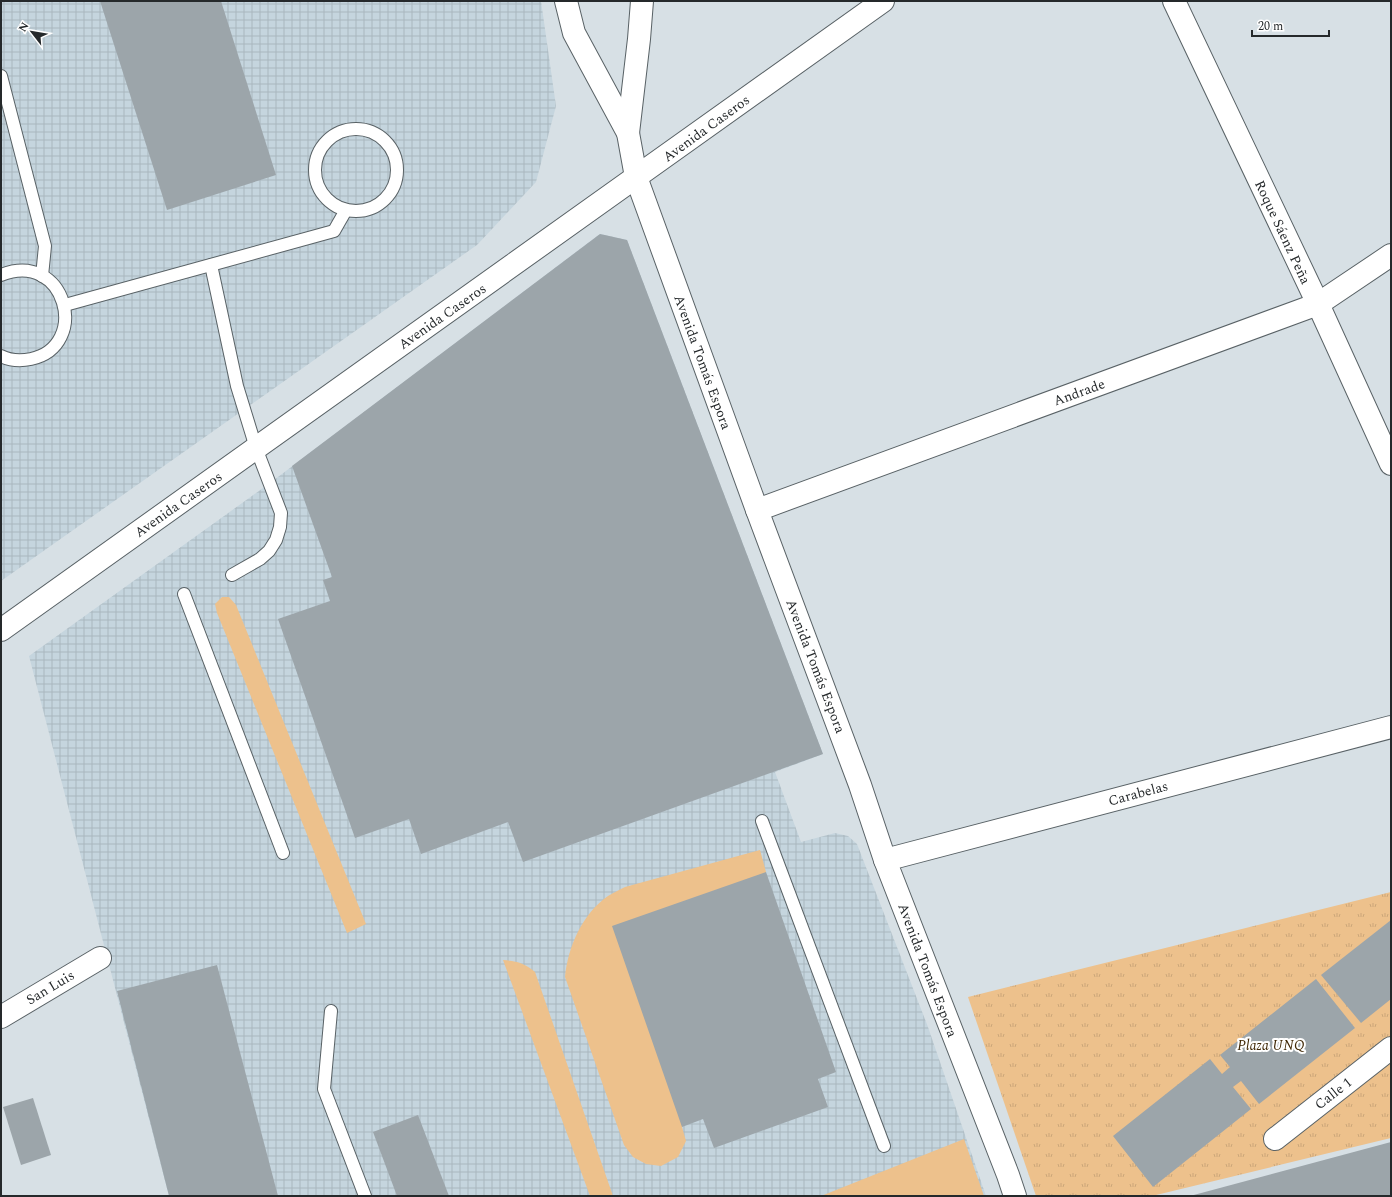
<svg xmlns="http://www.w3.org/2000/svg" width="1392" height="1197" viewBox="0 0 1392 1197" font-family="Spectral,serif">
	<defs>
		<pattern id="industrial-grid" width="8" height="8" patternUnits="userSpaceOnUse"><rect width="8" height="8" fill="#c5d5de"/><path d="M0 4h8M4 0v8" fill="none" stroke="#a9b7bf"/></pattern>
		<pattern id="park-tufts" width="24" height="20" patternUnits="userSpaceOnUse"><rect width="24" height="20" fill="#edc18c"/><path d="M3 7l-1-3M5 7V3M7 7l1-3M15 17l-1-3M17 17v-4M19 17l1-3" fill="none" stroke="#cba679"/></pattern>
	</defs>
	<rect width="100%" height="100%" fill="#d7e0e5"/>
	<g fill="url(#industrial-grid)">
		<polygon points="1,1 541,1 556,106 536,182 477,245 1,581"/>
		<polygon points="600,234 627,240 823,754 775,772 801,842 835,833 848,836 857,844 928,1027 986,1196 169,1196 29,656 270,483"/>
	</g>
	<polygon fill="url(#park-tufts)" points="1391,892 1391,1138 1152,1196 1036,1196 968,997"/>
	<g fill="#edc18c">
		<polygon points="222,597 229,597 236,605 366,924 347,933 217,613 215,604"/>
		<path d="M760,850L766,872L682,1127L686,1141L678,1157L661,1166L646,1164L633,1157L624,1145L565,977C568,947 582,914 608,896C613,893 619,890 625,887Z"/>
		<path d="M503,960C517,961 524,963 535,972L613,1196H590Z"/>
		<polygon points="964,1139 984,1196 821,1196"/>
	</g>
	<g fill="#9ca5aa">
		<polygon points="100,1 221,1 276,175 167,210"/>
		<polygon points="600,234 627,240 823,754 523,862 508,822 421,854 409,819 355,838 278,619 330,601 323,580 332,577 292,466"/>
		<polygon points="766,872 836,1072 818,1079 828,1107 714,1148 703,1119 682,1127 612,926"/>
		<polygon points="1391,920 1391,999 1361,1023 1321,975"/>
		<polygon points="217,965 278,1196 169,1196 117,991"/>
		<polygon points="1316,979 1355,1028 1259,1104 1241,1081 1233,1087 1251,1109 1153,1187 1113,1136 1210,1059 1222,1074 1230,1067 1220,1055"/>
		<polygon points="33,1098 51,1155 21,1165 3,1107"/>
		<polygon points="418,1115 449,1196 397,1196 373,1132"/>
		<polygon points="1391,1142 1391,1196 1190,1196"/>
	</g>
	<g fill="none" stroke-linecap="round" stroke-linejoin="round">
		<defs>
			<g id="service">
				<polyline points="1,76 45,246 42,276"/>
				<circle cx="356" cy="170" r="41"/>
				<polyline points="211,265 237,386 256,448 281,513 280,527 276,540 269,551 260,559 232,575"/>
				<path d="M1,275C66,249 91,346 31,359C21,361 11,361 1,356"/>
				<polyline points="65,305 334,231 346,210"/>
				<polyline points="184,594 283,853"/>
				<polyline points="762,821 884,1146"/>
				<polyline points="331,1011 324,1089 365,1196"/>
			</g>
			<g id="minor">
				<polyline points="1174,1 1318,304 1391,464"/>
				<polyline points="757,510 1318,304 1391,255"/>
				<polyline points="885,860 1391,727"/>
				<polyline points="1,1017 100,958"/>
				<polyline points="1275,1139 1391,1048"/>
			</g>
			<polyline id="tertiary" points="1,630 636,177"/>
			<g id="secondary">
				<polyline points="566,1 574,33 628,133 636,177 757,510 860,785 885,860 1008,1175 1015,1196"/>
				<polyline points="628,133 639,39 642,1"/>
				<polyline points="636,177 883,1"/>
			</g>
		</defs>
		<use href="#service" stroke="#596266" stroke-width="14"/>
		<use href="#minor" stroke="#596266" stroke-width="24"/>
		<use href="#tertiary" stroke="#596266" stroke-width="24"/>
		<use href="#secondary" stroke="#596266" stroke-width="24"/>
		<use href="#service" stroke="#fff" stroke-width="12"/>
		<use href="#minor" stroke="#fff" stroke-width="22"/>
		<use href="#tertiary" stroke="#fff" stroke-width="22"/>
		<use href="#secondary" stroke="#fff" stroke-width="22"/>
	</g>
	<g text-anchor="middle" stroke-width="4" stroke-linejoin="round" paint-order="stroke">
		<g font-size="14" fill="#25292b" stroke="#fff">
			<text transform="translate(706 128) rotate(-36)" y="5">Avenida Caseros</text>
			<text transform="translate(1283 232) rotate(65)" y="5">Roque Sáenz Peña</text>
			<text transform="translate(442 316) rotate(-35)" y="5">Avenida Caseros</text>
			<text transform="translate(703 362) rotate(70)" y="5">Avenida Tomás Espora</text>
			<text transform="translate(1079 392) rotate(-20)" y="5">Andrade</text>
			<text transform="translate(178 504) rotate(-35)" y="5">Avenida Caseros</text>
			<text transform="translate(816 666) rotate(69)" y="5">Avenida Tomás Espora</text>
			<text transform="translate(1138 793) rotate(-15)" y="5">Carabelas</text>
			<text transform="translate(928 970) rotate(69)" y="5">Avenida Tomás Espora</text>
			<text transform="translate(50 987) rotate(-31)" y="5">San Luis</text>
			<text transform="translate(1333 1093) rotate(-38)" y="5">Calle 1</text>
		</g>
		<g font-size="14" font-style="italic" fill="#402805" stroke="#fff">
			<text x="1271" y="1050">Plaza UNQ</text>
		</g>
	</g>
	<rect width="1392" height="1197" fill="none" stroke="#25292b" stroke-width="4"/>
	<g transform="translate(32 32) rotate(301)" stroke="#ffffff" stroke-width="3" paint-order="stroke">
	<path d="M0-3L7 15L0 10L-7 15Z" fill="#25292b"/>
	<text y="-6" font-size="11" font-weight="bold" text-anchor="middle" fill="#25292b">N</text>
	</g>
	<path d="M1252 30v6h77v-6" fill="none" stroke="#25292b" stroke-width="2"/>
	<text x="1258" y="30" font-size="12" fill="#25292b" stroke="#ffffff" stroke-width="3" paint-order="stroke">20 m</text>
</svg>
